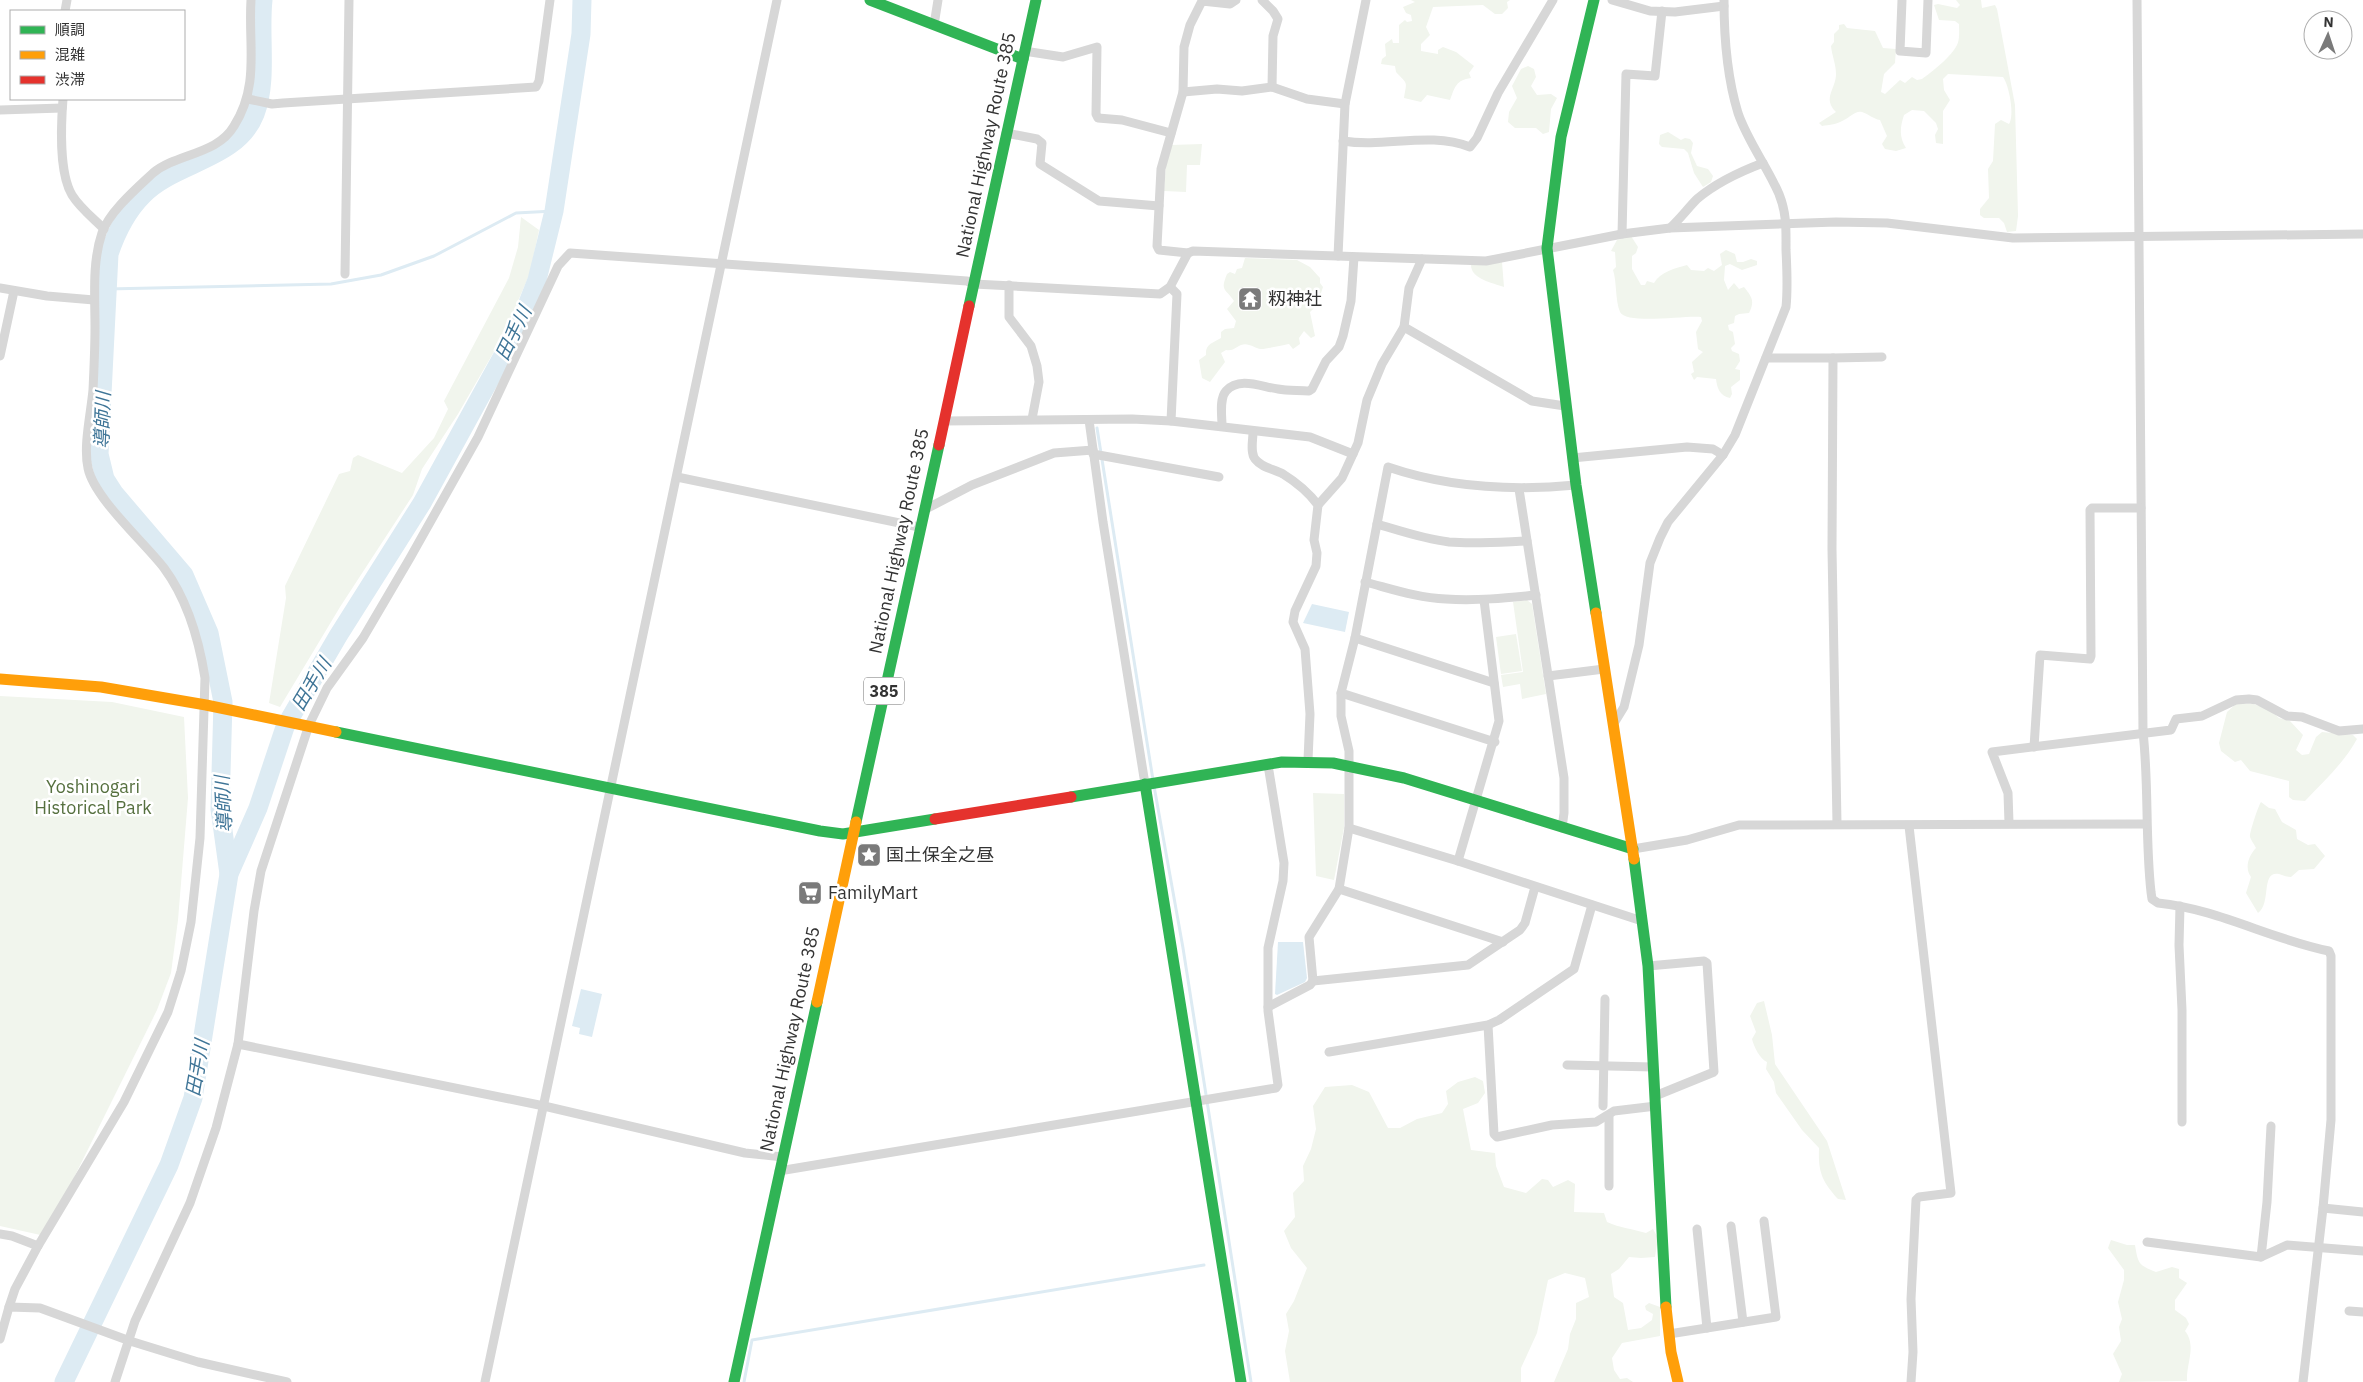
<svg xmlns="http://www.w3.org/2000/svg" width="2363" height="1382" viewBox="0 0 2363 1382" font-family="'IBM Plex Sans','Noto Sans JP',sans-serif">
	<rect width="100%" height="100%" fill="#fff"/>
	<g fill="#f1f5ed">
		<path d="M1411,0H1510L1507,2L1508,8L1502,14H1495L1483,5L1433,7L1426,27L1430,35L1421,44V51L1438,54V50L1443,47L1456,52L1474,66L1469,73L1471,78C1456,80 1455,87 1450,100L1427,95L1421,102L1404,98C1407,80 1408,85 1396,72L1395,66L1381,64L1382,59L1386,56L1385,44L1392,39L1393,43H1399V25L1405,20L1407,22L1412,21L1411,15L1406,13L1403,7L1415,2Z"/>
		<path d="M1956,0H1981L1982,8L1995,5L1997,9L2015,105L2018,216L2016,231L2007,232L2004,223L1999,218H1984L1980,215V209L1989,198L1988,169L1993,161L1995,124L2001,120L2009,124C2015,116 2009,85 2003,77L1948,74L1943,79L1944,90L1950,100L1943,111V144L1936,143L1935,135L1938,129L1936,123L1924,111L1912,110L1904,115C1900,127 1899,137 1906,148L1896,151L1885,149L1882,144L1887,136L1880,120C1873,119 1869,114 1862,112C1856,110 1850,117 1844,120C1838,124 1829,125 1822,126L1819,123L1836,112C1822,98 1836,89 1836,74C1836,64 1832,56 1831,46L1834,42V34L1839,29V25L1844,24L1847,28L1875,31L1883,48L1896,49L1895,63L1884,74L1881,92L1885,94L1900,80L1905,83L1912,77L1917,80L1922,79C1932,72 1952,56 1957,45C1960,39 1959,31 1959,24L1955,21L1939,20L1934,5L1938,4L1957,8L1960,5Z"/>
		<polygon points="1528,66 1534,69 1536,77 1531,86 1537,95 1551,94 1557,98 1551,109 1549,132 1543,134 1536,128 1515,128 1508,122 1509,112 1517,98 1512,86 1521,69"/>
		<polygon points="1668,132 1681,140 1685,138 1690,139 1693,143 1691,153 1697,166 1708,169 1713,176 1711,182 1703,187 1694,173 1688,153 1684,149 1662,147 1659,144 1660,135"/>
		<polygon points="1202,144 1200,165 1187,165 1186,192 1164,191 1166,165 1171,145"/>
		<polygon points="521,217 539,230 530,273 503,336 458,414 422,469 413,495 340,607 280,707 269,703 286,598 285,586 339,474 350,471 353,458 358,455 402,473 434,438 448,409 444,401 509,278 518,247"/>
		<path d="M1631,236L1638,247L1636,253L1632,256V269L1641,285H1645L1647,281L1654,283C1660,272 1676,268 1687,265L1691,270L1704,271L1708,268L1714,271L1722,265L1720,254L1726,250L1735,254L1737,262H1743L1751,259L1757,261V265L1742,270L1730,264L1725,266L1724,280L1728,290L1734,283L1739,289L1744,287C1752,297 1755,301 1749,313L1739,314L1735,316L1734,323L1728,325L1729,330L1733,332L1735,344L1731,348L1732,351L1739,354L1740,361L1735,369L1740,370V380L1731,387L1732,394L1730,398C1720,396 1717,388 1716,379L1697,377L1694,380L1691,374L1694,372L1692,362L1703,352L1698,349L1696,332L1702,321L1701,317C1687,315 1626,325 1620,312C1615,300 1617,282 1613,270L1616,267L1615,252L1611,251L1617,240Z"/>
		<path d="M1245,258L1297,260L1310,267L1320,278V283L1323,287L1317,305L1310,312L1315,336L1311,338L1304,331L1299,338L1300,344L1293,349L1289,344C1283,345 1267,349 1261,349C1254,348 1248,342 1241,345C1234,348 1234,351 1226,350L1221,353L1225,362L1210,382L1202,378L1199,360L1206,355C1205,344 1213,343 1221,338V332L1225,329L1234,328L1236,321L1227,309L1234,301C1225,288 1220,291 1227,274L1230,272L1235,274L1237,269L1242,268Z"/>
		<path d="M1502,262L1504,287C1493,283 1471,279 1471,265H1483Z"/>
		<polygon points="1527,600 1532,604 1546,694 1522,699 1520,684 1503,687 1501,675 1523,672 1513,602"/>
		<polygon points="1516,634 1522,671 1501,674 1496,637"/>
		<polygon points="0,696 112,702 184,717 188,798 178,920 171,973 157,1010 45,1236 0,1226"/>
		<path d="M2237,703L2253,704L2269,709L2279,718L2290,721L2303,735L2296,750L2302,755L2309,754L2316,737L2322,732L2353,735L2357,739C2344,763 2323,782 2305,801L2293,800L2289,797V781L2250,771L2241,760L2235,762L2221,751L2219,743L2227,712Z"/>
		<polygon points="1313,793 1344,794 1344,828 1334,880 1316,876"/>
		<path d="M2261,802L2269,808L2275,809L2282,822L2296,830L2297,839L2308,845L2315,844L2325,856L2314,869L2299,870L2291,877C2286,877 2283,875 2279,874C2260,871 2272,903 2258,913L2246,893L2251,877C2244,868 2249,855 2256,848C2254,844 2251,840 2250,837C2249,834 2259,804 2261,802Z"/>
		<path d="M1764,1001L1772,1035L1775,1064L1827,1141L1846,1200L1838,1199C1822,1181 1818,1172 1819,1148L1802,1130L1776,1093L1774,1082L1766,1069L1767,1062C1760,1059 1754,1047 1752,1039L1756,1032L1750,1016L1757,1003Z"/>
		<path d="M1475,1077L1483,1081L1485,1093L1478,1103L1463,1109L1471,1150L1495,1153L1496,1166L1504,1187L1526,1193L1542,1179L1548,1180L1553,1187L1568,1180L1575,1184L1574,1212L1604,1213L1607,1222C1620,1228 1633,1229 1646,1233L1653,1229L1658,1238L1655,1257L1641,1258L1629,1257L1619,1269L1611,1274L1614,1297L1623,1303L1628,1330L1641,1328L1652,1320L1653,1314L1646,1310L1645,1306L1649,1303L1660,1307V1336L1622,1343L1612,1358L1614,1370L1620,1379L1627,1378L1633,1382H1554L1568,1349L1570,1334L1576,1319V1303L1589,1297L1585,1278L1565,1273L1548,1280L1537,1333L1521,1368V1382H1290L1285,1351L1289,1331L1286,1314L1294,1301L1307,1268L1291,1248L1284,1231L1295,1217L1293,1193L1304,1181L1303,1166L1311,1149L1316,1129L1313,1106L1325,1087L1352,1085L1369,1092L1388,1128H1400L1417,1119L1442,1113L1448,1104L1446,1091L1458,1082Z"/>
		<path d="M2111,1240L2127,1245H2135C2138,1263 2138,1265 2156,1272L2172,1267L2179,1269V1278L2187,1283L2175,1300V1310L2186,1318L2189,1324L2185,1331C2197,1346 2186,1364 2187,1381L2119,1382L2122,1374L2113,1354L2121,1341L2119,1327L2122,1319L2118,1302L2124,1280V1270L2108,1248Z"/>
	</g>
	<g fill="#ddebf3">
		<polygon points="1312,604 1349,612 1345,632 1303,623"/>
		<polygon points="1278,942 1303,942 1307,978 1305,982 1277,995 1275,994"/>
		<polygon points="581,989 602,994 592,1037 579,1034 580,1028 572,1026"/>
	</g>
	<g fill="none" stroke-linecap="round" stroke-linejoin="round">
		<g stroke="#ddebf3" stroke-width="3">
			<polyline points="107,289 331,284 381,275 434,256 516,213 554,211"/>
			<polyline points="1097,428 1153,780"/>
			<polyline points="1154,786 1183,948 1251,1382"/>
			<polyline points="744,1382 752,1340 1204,1265"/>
		</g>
		<g stroke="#ddebf3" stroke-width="19">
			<path d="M229,874L220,809L223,702L209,633L184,575L114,493L105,479L99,454L109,254C116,233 127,211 143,195C175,162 237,160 255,114C268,81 259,35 263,0"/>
			<polyline points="64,1382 169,1165 193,1098 229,874 258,808 285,727 338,636 422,503 518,328 537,280 554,211 581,34 582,0"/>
		</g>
		<g stroke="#d7d7d7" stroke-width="9">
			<polyline points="1236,0 1230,4 1202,1 1190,25 1184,47 1183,92 1161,169 1157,246 1159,250 1188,253 1193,251 1486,261 1622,234 1670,228 1836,222 1887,223 2013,238 2363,234"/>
			<polyline points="1262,0 1273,11 1278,19 1273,36 1272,87"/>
			<polyline points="1612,0 1650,11 1675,12 1724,6"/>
			<polyline points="1902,0 1900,51 1926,53 1928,0"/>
			<path d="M2137,0L2143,732C2149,785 2145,838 2151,892L2152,899L2158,903C2218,909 2270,939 2329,951L2331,956V1120L2323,1208L2303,1382"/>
			<polyline points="65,11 67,0"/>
			<polyline points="934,25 938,0"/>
			<polyline points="1024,51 1063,57 1097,47 1096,114 1098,118 1122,120 1171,133"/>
			<polyline points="1183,92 1217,89 1242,91 1272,87 1307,99 1345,104"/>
			<path d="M63,99C61,124 59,173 72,195C80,208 93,218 104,229"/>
			<polyline points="248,99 272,104 283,103 536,87 539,81 550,0"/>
			<polyline points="0,110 62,108"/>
			<polyline points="1006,133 1037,139 1042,143 1040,164 1099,201 1159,206"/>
			<path d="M1343,141C1386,148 1429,131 1470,147L1477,138L1498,93L1553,0"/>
			<path d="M1670,228C1680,219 1688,208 1697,199C1717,182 1739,172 1763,163"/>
			<polyline points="1622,234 1626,74 1655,76 1662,11"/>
			<polyline points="1338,256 1345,104 1366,0"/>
			<polyline points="345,274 349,0"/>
			<polyline points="1009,285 1009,317 1031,346 1037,366 1039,382 1032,419"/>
			<polyline points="1170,287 1177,294 1171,421"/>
			<polyline points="0,288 47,296 94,300"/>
			<polyline points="1404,327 1532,401 1565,406"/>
			<polyline points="0,356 14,291"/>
			<polyline points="1766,358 1833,358 1832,549 1837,824"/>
			<polyline points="1833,358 1882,357"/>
			<polyline points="1089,420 1103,522 1145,784"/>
			<polyline points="944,421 1132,419 1171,421 1310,437 1353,454 1358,443 1367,400 1382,364 1404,327 1409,288 1422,259"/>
			<path d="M1222,425C1222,416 1219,399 1226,391C1239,376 1262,387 1278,389C1288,391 1299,390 1309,391L1312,389L1326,361L1339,347L1343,336L1351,301L1354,257"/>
			<path d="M1253,432C1253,440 1250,452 1255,459C1262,468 1274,469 1283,474C1296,482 1309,493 1318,505L1314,540L1317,553L1316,566L1295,611L1293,622L1305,649L1310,714L1308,760"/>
			<polyline points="1093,454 1219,477"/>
			<polyline points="1572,458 1687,447 1713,449 1723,455"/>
			<polyline points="677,477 919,527"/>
			<polyline points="1519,489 1564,778 1564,813 1562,828"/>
			<polyline points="1318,505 1342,478 1353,454"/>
			<polyline points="924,510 972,485 1054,453 1093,450"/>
			<path d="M1377,524C1401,531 1424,539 1449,542C1475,544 1501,542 1527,541"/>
			<path d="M1365,582C1392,589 1418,598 1446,599C1476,601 1506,598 1536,595"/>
			<polyline points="1355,638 1494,683"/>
			<polyline points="1548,676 1604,669"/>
			<polyline points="1341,693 1495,742"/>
			<path d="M1613,725L1624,707L1639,645L1650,563L1660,538L1668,522L1723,455L1735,435L1786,307C1788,288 1787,270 1786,250C1786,230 1787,214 1779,194C1767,166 1748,142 1738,113C1727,77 1724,37 1724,0"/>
			<polyline points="2034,747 2040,655 2090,659 2091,656 2090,510 2092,508 2141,508"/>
			<polyline points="2009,823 2008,793 1992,752 2171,730 2176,719 2202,716 2236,700 2249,699 2257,700 2287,716 2302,717 2339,731 2363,729"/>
			<polyline points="1909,826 1951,1193 1919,1197 1916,1200 1911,1299 1913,1352 1911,1382"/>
			<polyline points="1349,828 1458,861 1642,921"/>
			<polyline points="1633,849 1687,840 1739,825 2146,824"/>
			<polyline points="1458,861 1499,721 1484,600"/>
			<path d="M1535,887L1525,923L1520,930L1468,965L1313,981L1309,937L1339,889L1349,828V751L1341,716V693L1355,638L1388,467C1449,488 1512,491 1576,485"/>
			<polyline points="1339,889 1503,942"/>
			<polyline points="2180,906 2179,945 2182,1010 2182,1122"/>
			<polyline points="1648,966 1704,961 1707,963 1714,1072 1655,1096"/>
			<polyline points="1268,1007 1310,985 1313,981"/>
			<polyline points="1488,1025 1494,1134 1497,1137 1552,1125 1596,1122 1614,1111 1656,1106"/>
			<polyline points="238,1044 544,1106 745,1153 783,1157"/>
			<polyline points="1329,1052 1488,1025 1499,1020 1574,969 1592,905"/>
			<polyline points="1567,1065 1653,1067"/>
			<polyline points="1603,1106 1605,999"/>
			<polyline points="1609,1116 1609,1186"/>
			<polyline points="779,1171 1276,1088 1278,1085 1268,1011 1268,948 1283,881 1284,863 1268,765"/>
			<polyline points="2323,1208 2363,1212"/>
			<polyline points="1731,1226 1743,1322"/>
			<polyline points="1697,1229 1707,1328"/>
			<polyline points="0,1234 12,1236 38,1246"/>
			<polyline points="2147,1242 2261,1257 2287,1245 2363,1251"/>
			<polyline points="2261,1257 2267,1202 2271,1126"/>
			<path d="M9,1307L15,1289L38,1246L124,1102L168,1012L181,971L191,922L200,838L205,678C199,640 187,599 164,568C144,542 94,498 88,468C83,446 91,413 93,390C94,369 95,348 95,327C95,296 92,262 102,233C109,212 137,188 153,173C177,153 217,155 234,126C260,85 248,45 251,0"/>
			<polyline points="2349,1311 2363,1312"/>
			<polyline points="1669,1334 1776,1317 1764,1221"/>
			<polyline points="0,1339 9,1307 40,1308 130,1341 198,1362 287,1382"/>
			<polyline points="115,1382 135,1321 190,1203 216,1128 238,1044 254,911 261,871 309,725 327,688 363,638 410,558 478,437 558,266 570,253 967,281 974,284 1160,294 1170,287 1188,253"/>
			<polyline points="485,1382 777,0"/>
		</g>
		<g stroke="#30b455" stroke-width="11">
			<polyline points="870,0 1023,59"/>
			<polyline points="1594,0 1561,137 1547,248 1576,485 1596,613"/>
			<polyline points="969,306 1036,0"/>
			<polyline points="336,732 820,831 843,834 935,819"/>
			<polyline points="1145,784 1241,1382"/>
			<polyline points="1071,797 1282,762 1333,763 1404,778 1633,849"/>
			<polyline points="856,822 939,445"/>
			<polyline points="1634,859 1648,966 1666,1307"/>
			<polyline points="734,1382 817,1002"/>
		</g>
		<g stroke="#ff9f0a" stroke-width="11">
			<polyline points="1596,613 1634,859"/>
			<polyline points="0,679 101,687 206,705 336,732"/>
			<polyline points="817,1002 856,822"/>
			<polyline points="1666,1307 1671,1352 1678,1382"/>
		</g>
		<g stroke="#e5322d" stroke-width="11">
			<polyline points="939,445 969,306"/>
			<polyline points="935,819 1071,797"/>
		</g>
	</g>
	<defs>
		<symbol id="temple-square" viewBox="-11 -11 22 22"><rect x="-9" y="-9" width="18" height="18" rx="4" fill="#7a7a7a" stroke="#fff"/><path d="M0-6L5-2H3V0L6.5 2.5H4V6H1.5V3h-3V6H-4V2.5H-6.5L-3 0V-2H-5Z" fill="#fff"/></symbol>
		<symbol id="sight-square" viewBox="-11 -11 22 22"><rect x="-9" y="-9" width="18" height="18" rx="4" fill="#7a7a7a" stroke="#fff"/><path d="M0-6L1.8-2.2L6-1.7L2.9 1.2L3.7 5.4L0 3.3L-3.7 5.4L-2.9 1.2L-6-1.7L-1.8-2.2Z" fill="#fff"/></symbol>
		<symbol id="supermarket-square" viewBox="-11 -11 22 22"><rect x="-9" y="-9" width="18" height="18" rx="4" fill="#7a7a7a" stroke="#fff"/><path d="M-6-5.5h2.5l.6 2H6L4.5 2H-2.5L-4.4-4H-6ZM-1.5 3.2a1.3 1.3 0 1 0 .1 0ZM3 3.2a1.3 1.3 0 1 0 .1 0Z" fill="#fff"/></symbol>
	</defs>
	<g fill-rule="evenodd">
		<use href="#temple-square" x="1236" y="285" width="28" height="28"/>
		<use href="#sight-square" x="855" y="841" width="28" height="28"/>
		<use href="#supermarket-square" x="796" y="879" width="28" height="28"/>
	</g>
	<g text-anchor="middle" stroke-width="5" stroke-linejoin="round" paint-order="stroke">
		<rect fill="#fff" stroke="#707070" stroke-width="1" x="864" y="677.5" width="40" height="27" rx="4"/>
		<g font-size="16" font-weight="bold" fill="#333">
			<text x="884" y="697">385</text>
		</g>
		<g font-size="18" fill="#333" stroke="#fff">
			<text transform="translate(986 145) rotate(-78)" y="6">National Highway Route 385</text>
			<text transform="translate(899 541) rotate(-78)" y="6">National Highway Route 385</text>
			<text transform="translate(790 1039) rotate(-78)" y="6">National Highway Route 385</text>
		</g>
		<g font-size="18" fill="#333" stroke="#fff" text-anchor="start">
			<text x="1268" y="305">籾神社</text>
			<text x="886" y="861">国土保全之昼</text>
			<text x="828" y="899">FamilyMart</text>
		</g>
		<g font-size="18" fill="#56703f" stroke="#fff">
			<text x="93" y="793">Yoshinogari<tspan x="93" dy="21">Historical Park</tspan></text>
		</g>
		<g font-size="19" font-style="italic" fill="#3f7597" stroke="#fff">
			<text transform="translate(513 333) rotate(-64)" y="7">田手川</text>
			<text transform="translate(102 420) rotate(-88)" y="7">導師川</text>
			<text transform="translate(311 684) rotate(-59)" y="7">田手川</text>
			<text transform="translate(223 804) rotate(-93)" y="7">導師川</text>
			<text transform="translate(197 1068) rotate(-80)" y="7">田手川</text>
		</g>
	</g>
	<rect x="10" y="10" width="175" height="90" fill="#ffffff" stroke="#adadad"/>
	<rect x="20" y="26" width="25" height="8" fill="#30b455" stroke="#adadad"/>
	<text x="55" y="35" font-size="15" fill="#333333">順調</text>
	<rect x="20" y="51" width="25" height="8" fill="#ff9f0a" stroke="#adadad"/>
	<text x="55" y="60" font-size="15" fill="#333333">混雑</text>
	<rect x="20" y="76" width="25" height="8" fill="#e5322d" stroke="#adadad"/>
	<text x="55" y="85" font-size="15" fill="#333333">渋滞</text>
	<g transform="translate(2328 35) rotate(3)"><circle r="24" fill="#ffffff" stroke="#adadad"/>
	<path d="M0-4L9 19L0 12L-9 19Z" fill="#7a7a7a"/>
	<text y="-8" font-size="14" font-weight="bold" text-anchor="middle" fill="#333333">N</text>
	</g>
</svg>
